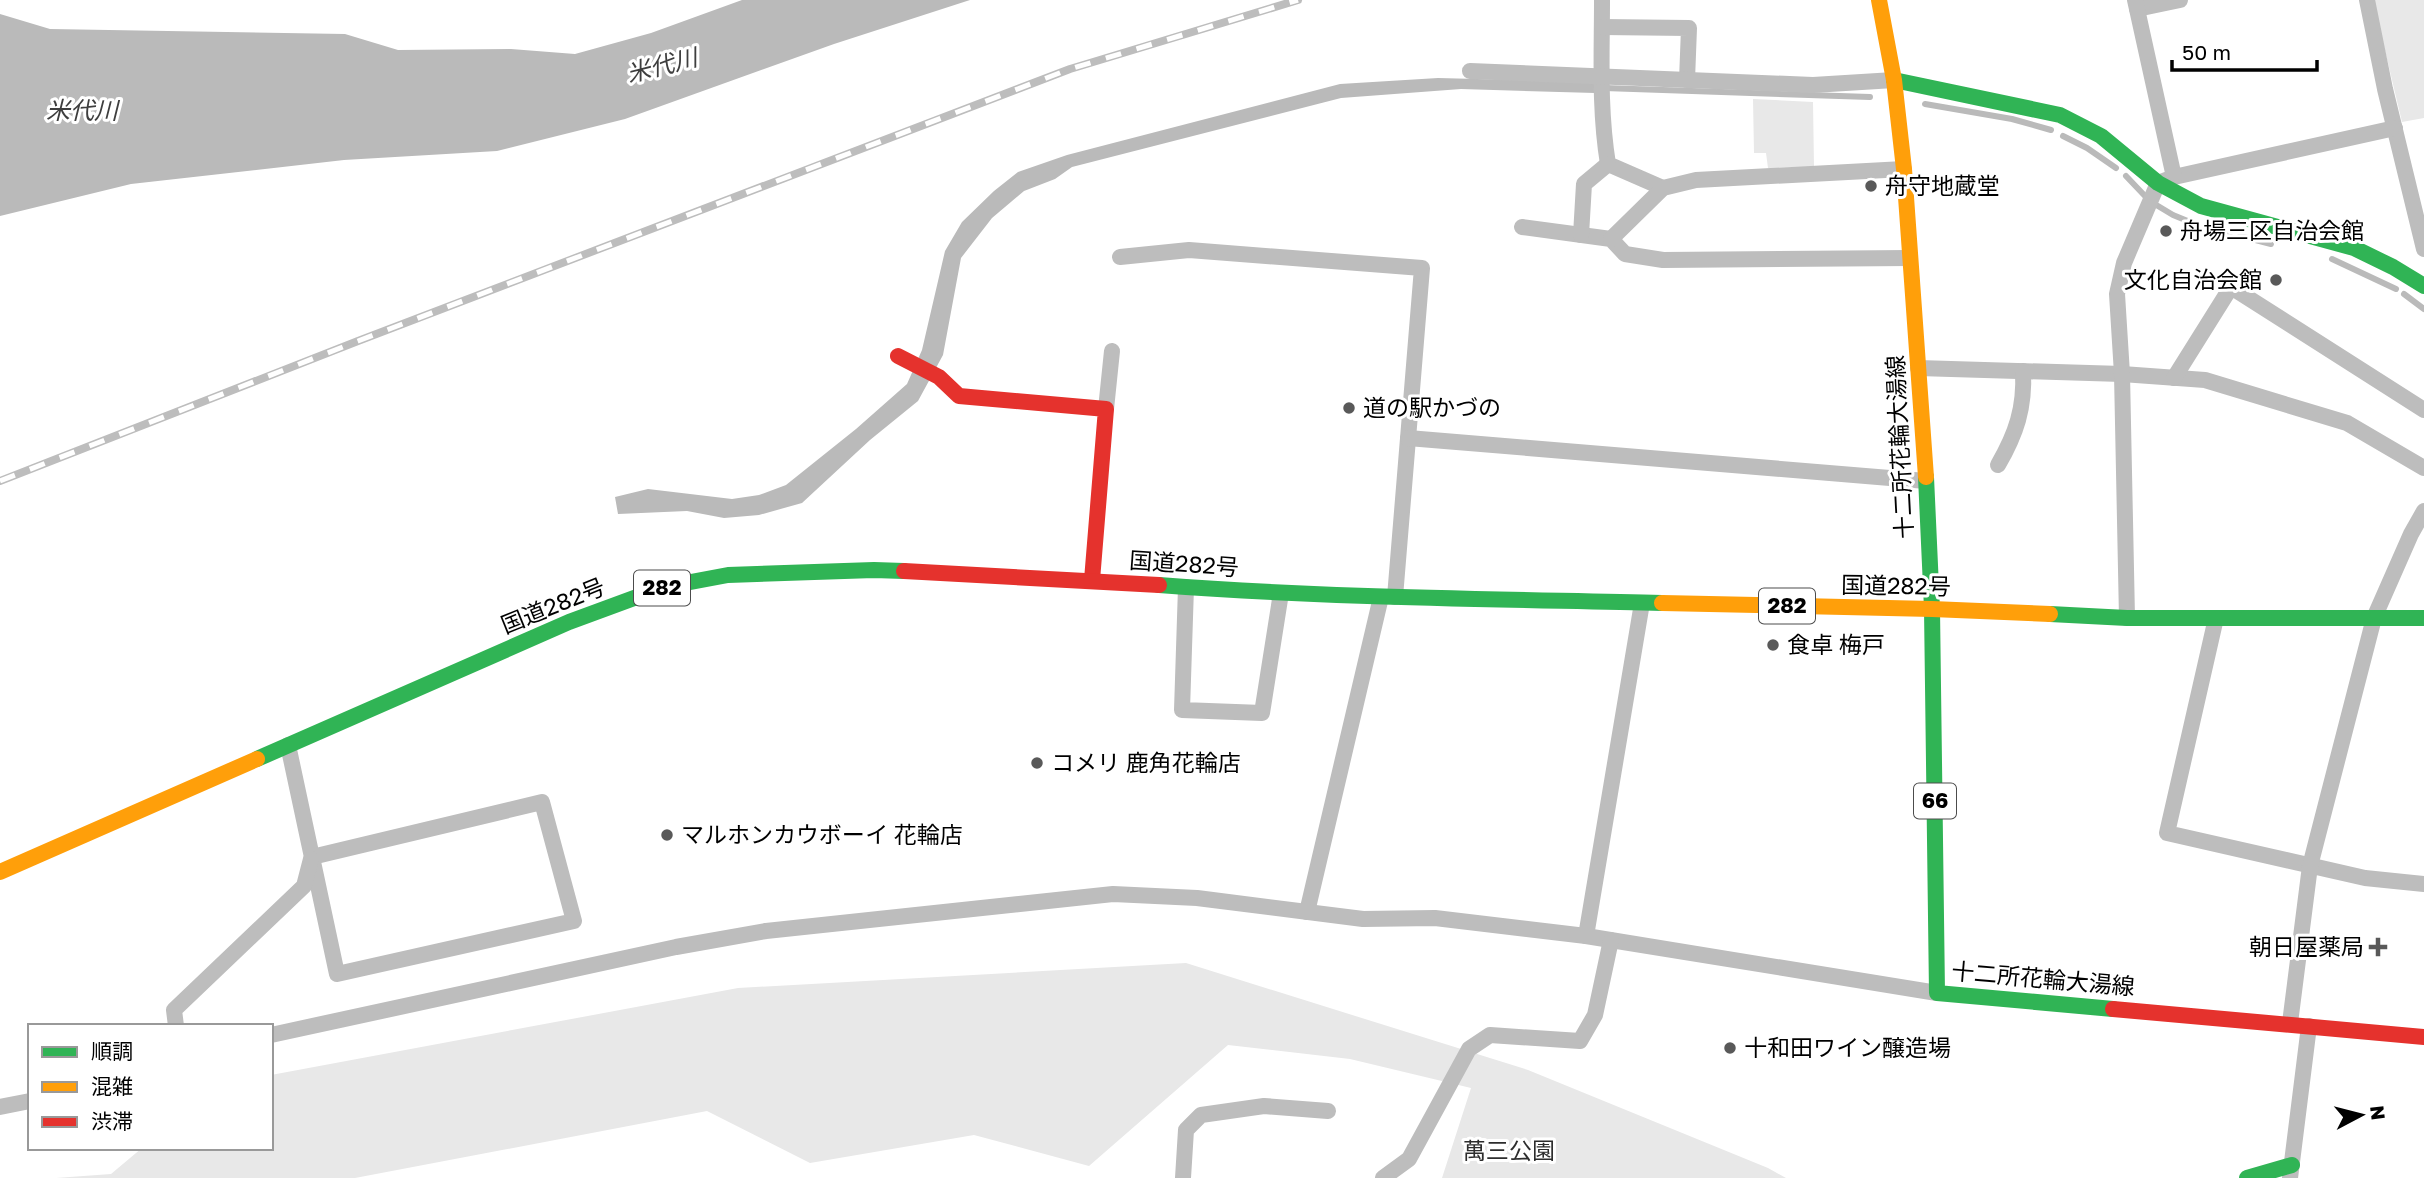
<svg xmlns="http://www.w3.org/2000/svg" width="2424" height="1178" viewBox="0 0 2424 1178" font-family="'Golos Text','Noto Sans JP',sans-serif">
	<rect width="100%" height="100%" fill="#fff"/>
	<g fill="#e8e8e8">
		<polygon points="2373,0 2424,0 2424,118 2402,122"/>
		<polygon points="1753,99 1813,102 1814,167 1768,168 1766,153 1754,153"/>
		<polygon points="1186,963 1528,1070 1768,1168 1786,1178 1442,1178 1471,1088 1350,1059 1228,1045 1089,1166 974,1135 810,1163 707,1111 355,1178 56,1178 111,1174 142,1148 271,1148 271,1075 738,988"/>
	</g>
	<g fill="#bababa">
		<polygon points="742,0 970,0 834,44 625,119 497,151 344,160 131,184 0,216 0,14 50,29 345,34 398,50 511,49 575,54 651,33"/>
		<polygon points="1438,78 1597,82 1595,93 1461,89 1341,98 1072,167 1055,179 1024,191 992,218 961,258 943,355 918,401 870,440 802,503 759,515 724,518 687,511 618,514 615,497 648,489 732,499 759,495 786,485 856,429 907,384 922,350 945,251 962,222 994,191 1018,172 1067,155 1340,84"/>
	</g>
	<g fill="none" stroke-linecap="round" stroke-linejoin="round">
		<g stroke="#bababa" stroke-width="6">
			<polyline points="1604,88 1870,97"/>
			<polyline points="1925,104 2012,119 2051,130"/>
			<polyline points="2063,136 2087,148 2116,168"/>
			<polyline points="2126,176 2145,196"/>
			<polyline points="2158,206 2173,215 2195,224"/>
			<polyline points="2206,227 2230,233"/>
			<polyline points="2240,236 2271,244"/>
			<polyline points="2332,259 2396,289"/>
			<polyline points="2404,294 2424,309"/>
		</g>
		<g stroke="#bdbdbd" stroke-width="16">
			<path d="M1602,0C1602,55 1599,109 1608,164L1663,188"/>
			<polyline points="2367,0 2385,89 2424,249"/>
			<polyline points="2137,9 2180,0"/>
			<polyline points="1602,27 1689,28 1687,80"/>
			<polyline points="1470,71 1813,85 1894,80"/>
			<polyline points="2174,177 2395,128"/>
			<polyline points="1522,227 1611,239 1625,254 1663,260 1910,258"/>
			<polyline points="1581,235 1584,184 1608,164"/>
			<polyline points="1611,239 1663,188 1696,180 1904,169"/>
			<polyline points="1120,257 1189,250 1422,268 1395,597"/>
			<polyline points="1918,368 2122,374 2205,380 2347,423 2424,468"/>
			<polyline points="2174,378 2231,287 2424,410"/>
			<polyline points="1106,409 1112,351"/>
			<polyline points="1408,438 1926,481"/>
			<path d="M1998,465C2016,434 2025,408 2023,371"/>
			<polyline points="1186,587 1182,710 1262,713 1281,593"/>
			<polyline points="2127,618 2122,374 2117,294 2124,263 2158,183 2174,177 2135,0"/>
			<polyline points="2216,618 2167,833 2365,878 2424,884"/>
			<polyline points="288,745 337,974 574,921 542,802 312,857"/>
			<polyline points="1307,912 1381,597"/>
			<polyline points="1586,936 1642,603"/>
			<polyline points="2290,1023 2310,866 2374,618 2411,534 2424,511"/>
			<polyline points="176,1026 174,1010 304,886 311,859"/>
			<polyline points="271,1035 676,947 766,931 1113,894 1197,898 1363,919 1435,918 1586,936 1937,993"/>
			<polyline points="0,1107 30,1101"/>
			<polyline points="1183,1178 1186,1130 1201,1115 1264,1106 1328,1111"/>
			<polyline points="1383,1178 1409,1159 1469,1049 1490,1035 1580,1041 1595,1015 1611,940"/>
			<polyline points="2290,1178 2309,1026"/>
		</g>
		<g stroke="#30b455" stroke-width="16">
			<polyline points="1894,80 2060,115 2101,136 2158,183 2201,206 2354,248 2393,267 2424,286"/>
			<polyline points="1926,477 1932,609 1937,993 2113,1009"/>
			<path d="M1159,585C1326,598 1494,599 1662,603"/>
			<polyline points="2050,614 2127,618 2424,618"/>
			<polyline points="257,759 569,622 664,587 728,575 874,570 904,571"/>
			<polyline points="2247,1178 2292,1165"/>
		</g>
		<g stroke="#ff9f0a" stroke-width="16">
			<polyline points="1879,0 1894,80 1904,169 1926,477"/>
			<polyline points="1662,603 1932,609 2050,614"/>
			<polyline points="0,872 257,759"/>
		</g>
		<g stroke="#e5322d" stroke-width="16">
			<polyline points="898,356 939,377 959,396 1106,409 1092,580"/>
			<polyline points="904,571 1159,585"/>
			<polyline points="2113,1009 2424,1037"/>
		</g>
		<defs>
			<polyline id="rail" points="0,481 358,341 1070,69 1298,0"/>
		</defs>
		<use href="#rail" stroke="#bdbdbd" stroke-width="8"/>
		<use href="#rail" stroke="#fff" stroke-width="5" stroke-dasharray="16" stroke-linecap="butt"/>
	</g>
	<g fill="#595959" stroke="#fff" stroke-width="2.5">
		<circle cx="1871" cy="186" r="7"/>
		<circle cx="2166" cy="231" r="7"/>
		<circle cx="2276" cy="280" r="7"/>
		<circle cx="1349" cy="408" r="7"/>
		<circle cx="1773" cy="645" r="7"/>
		<circle cx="1037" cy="763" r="7"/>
		<circle cx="667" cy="835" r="7"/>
		<path d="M2374.5 936.5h7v7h7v7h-7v7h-7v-7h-7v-7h7z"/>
		<circle cx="1730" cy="1048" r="7"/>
	</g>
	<g text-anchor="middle" stroke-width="6" stroke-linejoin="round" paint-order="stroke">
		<g fill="#fff" stroke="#4c4c4c" stroke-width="2">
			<rect x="634" y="570.5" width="56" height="35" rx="5"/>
			<rect x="1759" y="588.5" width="56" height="35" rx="5"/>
			<rect x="1914" y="783.5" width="42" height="35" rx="5"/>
		</g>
		<g font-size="21" font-weight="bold" fill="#000">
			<text x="662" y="595">282</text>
			<text x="1787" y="613">282</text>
			<text x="1935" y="808">66</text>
		</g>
		<g font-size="23" fill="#000" stroke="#fff" text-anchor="start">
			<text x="1885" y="194">舟守地蔵堂</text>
			<text x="2180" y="239">舟場三区自治会館</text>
			<text x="2262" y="288" text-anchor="end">文化自治会館</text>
			<text x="1363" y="416">道の駅かづの</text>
			<text x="1787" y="653">食卓 梅戸</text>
			<text x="1051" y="771">コメリ 鹿角花輪店</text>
			<text x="681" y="843">マルホンカウボーイ 花輪店</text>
			<text x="2364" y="955" text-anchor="end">朝日屋薬局</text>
			<text x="1744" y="1056">十和田ワイン醸造場</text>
		</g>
		<g font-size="23" fill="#000" stroke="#fff">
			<text transform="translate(1900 447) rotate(-93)" y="8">十二所花輪大湯線</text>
			<text transform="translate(1184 564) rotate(4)" y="8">国道282号</text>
			<text transform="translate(1896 586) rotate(1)" y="8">国道282号</text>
			<text transform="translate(553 606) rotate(-22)" y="8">国道282号</text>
			<text transform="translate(2043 979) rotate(5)" y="8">十二所花輪大湯線</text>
		</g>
		<g font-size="23" fill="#2d2d2d" stroke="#fff">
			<text x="1509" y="1159">萬三公園</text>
		</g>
		<g font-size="24" font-style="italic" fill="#3e3e3e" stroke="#fff">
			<text transform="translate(662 66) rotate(-14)" y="8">米代川</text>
			<text x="82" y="119">米代川</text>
		</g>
	</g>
	<rect x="28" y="1024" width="245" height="126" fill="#ffffff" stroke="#999999" stroke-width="2"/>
	<rect x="42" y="1047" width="35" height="10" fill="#30b455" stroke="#999999" stroke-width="2"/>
	<text x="91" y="1059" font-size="21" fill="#000000">順調</text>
	<rect x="42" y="1082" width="35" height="10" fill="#ff9f0a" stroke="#999999" stroke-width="2"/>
	<text x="91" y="1094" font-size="21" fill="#000000">混雑</text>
	<rect x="42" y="1117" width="35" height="10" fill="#e5322d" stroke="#999999" stroke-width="2"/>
	<text x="91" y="1129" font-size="21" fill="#000000">渋滞</text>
	<g transform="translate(2361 1115) rotate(83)" stroke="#ffffff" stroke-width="5" paint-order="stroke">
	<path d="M0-5L12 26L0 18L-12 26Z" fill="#000000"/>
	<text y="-10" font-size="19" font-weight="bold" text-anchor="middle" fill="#000000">N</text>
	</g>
	<path d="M2172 60v10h145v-10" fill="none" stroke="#000000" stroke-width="3.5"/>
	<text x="2182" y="60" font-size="21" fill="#000000" stroke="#ffffff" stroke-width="5" paint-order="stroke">50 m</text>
</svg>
